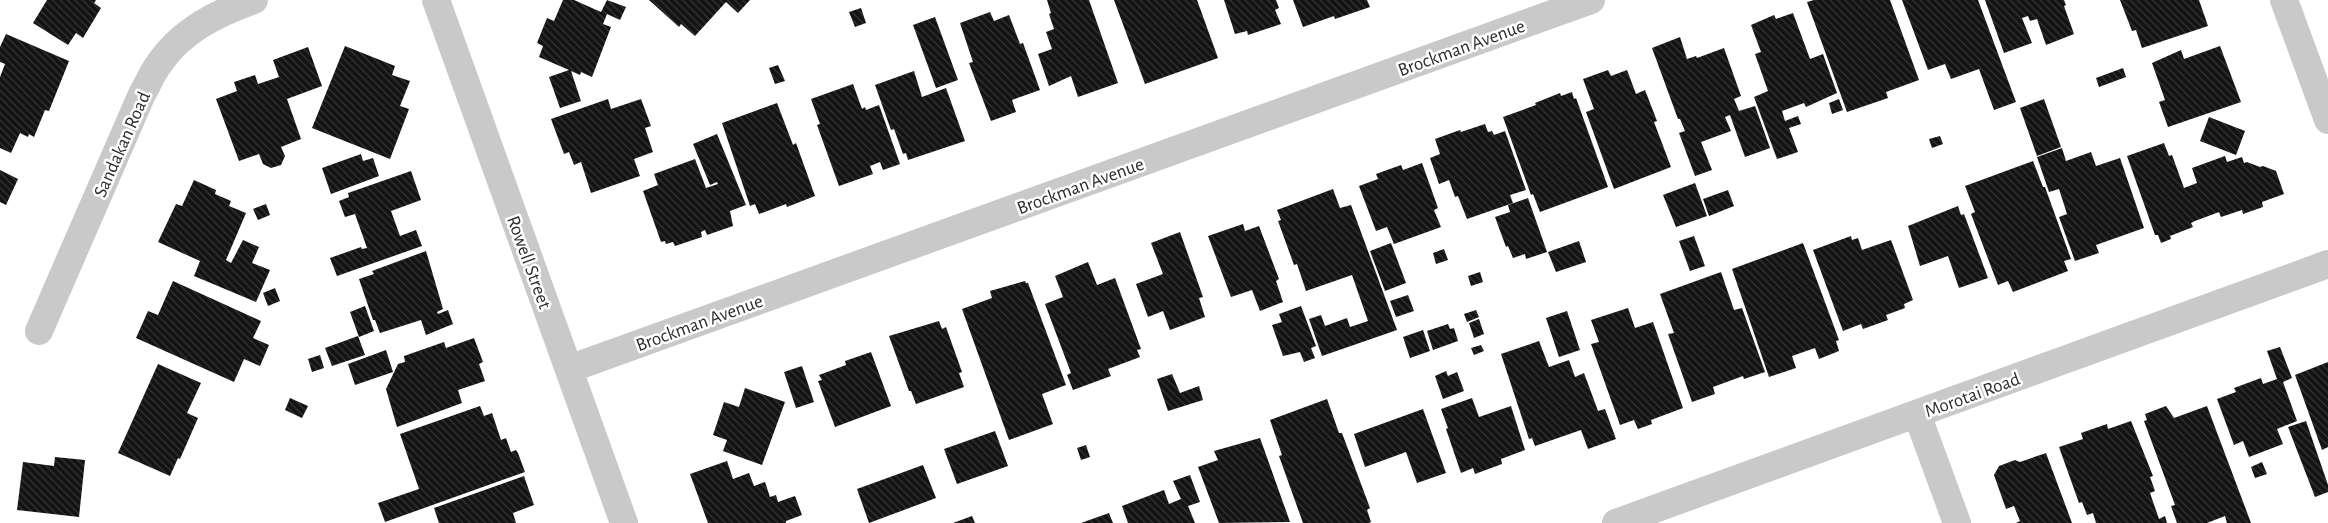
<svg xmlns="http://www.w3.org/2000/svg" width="2328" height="523" viewBox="0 0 2328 523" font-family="'Alegreya Sans',sans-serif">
	<defs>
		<pattern id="building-back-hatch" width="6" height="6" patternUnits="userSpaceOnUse" patternTransform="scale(1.25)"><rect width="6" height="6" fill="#131313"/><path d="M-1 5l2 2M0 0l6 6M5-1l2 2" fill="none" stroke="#363636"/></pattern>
	</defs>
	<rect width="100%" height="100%" fill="#fff"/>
	<g fill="url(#building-back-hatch)">
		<polygon points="47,0 96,0 94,3 101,8 83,38 76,33 68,45 33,23"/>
		<polygon points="563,0 574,0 601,12 607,0 626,7 620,20 607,14 603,24 611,27 592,77 581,72 580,75 571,71 581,101 560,108 549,77 569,70 539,57 543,46 537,43 547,18 554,21"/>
		<polygon points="649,0 750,0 738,13 726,2 695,36 681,24 679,27"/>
		<polygon points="1047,0 1089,0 1118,83 1078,97 1071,76 1049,86 1038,54 1052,49 1046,32 1054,29 1049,14 1051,13"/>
		<polygon points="1114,0 1197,0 1218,58 1145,84"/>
		<polygon points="1224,0 1276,0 1279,8 1275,10 1281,24 1248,35 1247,31 1235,34"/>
		<polygon points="1293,0 1367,0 1370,7 1335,19 1334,16 1303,27"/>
		<polygon points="1814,0 1890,0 1919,80 1886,92 1888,98 1847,112 1807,2"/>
		<polygon points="1902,0 1978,0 2016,102 1994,110 1979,69 1951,79 1945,64 1928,70"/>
		<polygon points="1985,0 2064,0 2066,5 2064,6 2074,34 2046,45 2037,19 2030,21 2028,16 2022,18 2032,43 2004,53"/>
		<polygon points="2120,0 2199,0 2208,26 2142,48 2136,30 2132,31"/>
		<polygon points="861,8 866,23 855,27 849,12"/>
		<polygon points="990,12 994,21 1009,15 1020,44 1023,43 1040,90 1012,100 1016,112 991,121 969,63 973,62 960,23"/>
		<polygon points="1793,13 1810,59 1823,54 1837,93 1806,107 1804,103 1782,111 1785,121 1798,116 1801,124 1789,128 1798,152 1777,159 1754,97 1768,91 1755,54 1761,52 1751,25 1774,15 1776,19"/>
		<polygon points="935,17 958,80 936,88 913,25"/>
		<polygon points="6,34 69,61 49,111 45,110 34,137 29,134 28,137 20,133 11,153 0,148 0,77 5,64 0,62 0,47"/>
		<polygon points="1680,37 1687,59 1696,56 1697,58 1724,48 1741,96 1734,99 1739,111 1755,106 1770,148 1745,157 1730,115 1725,117 1731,131 1701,142 1712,170 1695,176 1679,133 1685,131 1680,119 1678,119 1652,48"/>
		<polygon points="345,46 395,66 392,75 410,81 400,106 409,109 390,159 312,128"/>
		<polygon points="2220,46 2241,102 2168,127 2159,102 2165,100 2152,63 2181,50 2184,59"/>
		<polygon points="308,47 322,86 287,99 301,139 281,147 285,156 281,165 271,168 263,164 259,154 239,161 216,99 237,91 234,82 255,75 258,84 279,77 273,60"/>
		<polygon points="778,65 785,81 775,84 769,68"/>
		<polygon points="2123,68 2126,77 2099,87 2096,78"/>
		<polygon points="1608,70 1611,76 1627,70 1636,94 1645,90 1657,121 1654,122 1671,167 1614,189 1586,112 1594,109 1583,79"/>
		<polygon points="914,71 922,97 946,88 965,141 908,160 906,153 903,154 894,129 891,130 875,85"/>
		<polygon points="853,84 862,109 865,107 866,110 879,105 900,164 883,170 880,162 870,166 873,174 839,186 817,125 820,124 811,99"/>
		<polygon points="1572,92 1574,99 1576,98 1608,187 1540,212 1533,194 1531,195 1503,117 1536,105 1535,103 1560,93 1561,96"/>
		<polygon points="608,99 611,109 641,99 651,126 645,128 653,152 634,159 640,176 591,193 581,162 574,165 569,152 564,154 551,119"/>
		<polygon points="1839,99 1843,110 1832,114 1829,103"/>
		<polygon points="2044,99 2061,147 2037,156 2020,108"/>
		<polygon points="777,103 793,145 796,143 815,196 787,207 786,204 759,214 755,204 750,206 722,123"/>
		<polygon points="2209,117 2245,131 2236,155 2200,141"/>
		<polygon points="1485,124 1488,132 1492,131 1494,135 1505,131 1526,190 1510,195 1513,203 1467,219 1458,196 1455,197 1449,180 1439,184 1430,158 1440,154 1435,139 1460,130 1461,132"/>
		<polygon points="717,134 746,205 730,211 733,226 707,235 705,230 701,232 702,237 675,246 673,242 666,244 665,241 661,242 643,191 658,185 654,174 695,159 706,188 718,184 717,182 710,185 693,144"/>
		<polygon points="1940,136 1943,144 1932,148 1929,139"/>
		<polygon points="2164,143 2169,156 2172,155 2184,188 2197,183 2192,168 2225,156 2227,162 2242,157 2244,163 2247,162 2260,167 2263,166 2276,171 2284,194 2262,202 2263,207 2243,214 2242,210 2221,217 2219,212 2195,221 2191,223 2193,227 2170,236 2171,239 2161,243 2158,235 2155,235 2127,156"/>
		<polygon points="2062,148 2066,161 2091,152 2096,166 2120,158 2144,228 2096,245 2099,253 2075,261 2059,217 2067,214 2059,189 2049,192 2037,157"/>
		<polygon points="361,154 363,161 373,158 379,176 331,194 322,168"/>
		<polygon points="2033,161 2043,187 2045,187 2071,259 2064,261 2068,271 2013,292 2008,281 1998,285 1971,214 1975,212 1965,186"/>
		<polygon points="1422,163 1438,208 1434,210 1441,227 1394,244 1387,227 1376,231 1359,186 1378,179 1376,174 1401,165 1403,170"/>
		<polygon points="0,170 18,179 6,205 0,202"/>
		<polygon points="411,171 421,200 391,211 400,236 416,230 422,246 337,276 330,258 361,247 362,249 367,248 355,214 345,217 339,201 349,197 348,193"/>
		<polygon points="194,180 216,190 215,194 231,201 229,206 246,213 226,260 231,263 243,240 259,247 252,263 270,270 256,302 194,276 200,261 158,242 176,204 182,206"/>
		<polygon points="1695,183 1707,216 1676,227 1663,195"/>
		<polygon points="1333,189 1340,208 1351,205 1397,330 1322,356 1309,319 1321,315 1325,326 1347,318 1350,327 1368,321 1352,275 1306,291 1297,264 1294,265 1278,221 1281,220 1277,210"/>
		<polygon points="1728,190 1734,206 1709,216 1703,199"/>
		<polygon points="1528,198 1547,252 1526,259 1525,254 1513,258 1508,246 1506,247 1495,217 1510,212 1508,205"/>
		<polygon points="266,204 270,215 258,220 253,209"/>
		<polygon points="1958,206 1961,215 1964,214 1988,278 1959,288 1948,256 1920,266 1908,226"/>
		<polygon points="1243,224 1245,231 1259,226 1279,279 1276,281 1283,302 1260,311 1252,290 1231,297 1208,236"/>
		<polygon points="1180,232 1203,297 1199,298 1205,317 1170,330 1163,311 1148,317 1136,284 1163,274 1151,243"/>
		<polygon points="1694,236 1705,266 1690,271 1679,241"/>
		<polygon points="1851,236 1852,240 1858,238 1862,250 1891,240 1913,300 1904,304 1905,308 1886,315 1888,320 1863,329 1861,324 1843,331 1813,250"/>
		<polygon points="1579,241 1586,262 1556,272 1548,252"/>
		<polygon points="1391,243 1406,283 1385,291 1370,251"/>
		<polygon points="1803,243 1839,340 1836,341 1839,351 1819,359 1815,348 1792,356 1796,368 1769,377 1732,269"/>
		<polygon points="1444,249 1448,260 1436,264 1433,253"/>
		<polygon points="426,251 443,309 437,312 438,314 448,310 453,324 426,335 421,320 380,333 375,320 373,320 359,279 374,274 372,271"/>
		<polygon points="1088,262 1097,285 1115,278 1141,349 1137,350 1140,357 1108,369 1111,376 1073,390 1067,375 1071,373 1045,304 1063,297 1055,276"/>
		<polygon points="1480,272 1483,282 1471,286 1468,276"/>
		<polygon points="1721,272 1734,310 1742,308 1765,372 1744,379 1743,376 1713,387 1715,394 1692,402 1668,334 1674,333 1660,294"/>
		<polygon points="173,281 261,321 253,338 269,345 260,366 244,359 234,382 136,338 148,311 158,315"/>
		<polygon points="1025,281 1026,283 1028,283 1066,385 1042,394 1053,424 1009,440 962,309 992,298 990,291"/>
		<polygon points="275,288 280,301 268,306 263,293"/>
		<polygon points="1408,295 1414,311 1396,317 1390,301"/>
		<polygon points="365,306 374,331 359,337 350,312"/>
		<polygon points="1301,306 1316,346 1311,348 1315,358 1304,362 1300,352 1283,356 1272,325 1282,322 1279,314"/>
		<polygon points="1628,308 1635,328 1653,322 1683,408 1651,420 1652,424 1638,429 1634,420 1620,425 1591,344 1599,342 1591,320"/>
		<polygon points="1476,310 1479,317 1467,322 1464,314"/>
		<polygon points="1567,311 1580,350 1559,357 1546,318"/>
		<polygon points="1479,319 1484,334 1474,338 1469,323"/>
		<polygon points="939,321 942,329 946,327 962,372 959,373 964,387 916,404 911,391 909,391 889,336"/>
		<polygon points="1448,324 1450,329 1454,328 1458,341 1433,350 1427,331"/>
		<polygon points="1423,330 1430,351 1410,358 1403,337"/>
		<polygon points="358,336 365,355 332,366 325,348"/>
		<polygon points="474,338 483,362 479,364 485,381 458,390 462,403 397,427 386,389 398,364 405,362 404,356 444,342 446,348"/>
		<polygon points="1539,341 1549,367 1569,360 1575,377 1584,373 1598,411 1605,409 1616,439 1588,449 1581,430 1535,446 1532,438 1529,439 1501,354"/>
		<polygon points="1481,345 1484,351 1474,355 1471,348"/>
		<polygon points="2280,347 2292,378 2283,382 2297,421 2277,429 2283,444 2249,457 2243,441 2234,445 2217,399 2236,392 2234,388 2261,378 2263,384 2277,379 2267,351"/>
		<polygon points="386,350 393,372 355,385 348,364"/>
		<polygon points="871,352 891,406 835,427 818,381 822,380 819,375 846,365 845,361"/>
		<polygon points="320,355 324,368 312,372 308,359"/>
		<polygon points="2328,362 2328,447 2322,450 2295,375"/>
		<polygon points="158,364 201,383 187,413 198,418 180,459 178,458 170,476 118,453"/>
		<polygon points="802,366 814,402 796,408 784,372"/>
		<polygon points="1446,371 1448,376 1457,372 1464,391 1443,399 1435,376"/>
		<polygon points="1172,374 1180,393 1199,386 1203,400 1168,411 1157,379"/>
		<polygon points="745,388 785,402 762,465 723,451 727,440 713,435 724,402 739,407"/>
		<polygon points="290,398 308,406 302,418 285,410"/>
		<polygon points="1472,398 1479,417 1511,406 1525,450 1501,459 1502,464 1475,474 1473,468 1461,473 1446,429 1448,428 1441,409"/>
		<polygon points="1327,399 1339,433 1342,433 1370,508 1367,510 1371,522 1369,523 1303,523 1279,456 1282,455 1270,420"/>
		<polygon points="480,406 484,416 492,413 501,440 506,438 511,452 516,450 518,453 525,472 385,522 378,503 419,489 400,434"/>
		<polygon points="2166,406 2174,418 2207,406 2251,523 2227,523 2225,516 2207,523 2177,523 2171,506 2175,505 2144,421 2147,420 2145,414"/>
		<polygon points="1423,409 1446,473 1417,483 1406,452 1365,467 1354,434"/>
		<polygon points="2131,421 2153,476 2150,477 2155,491 2150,493 2159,519 2165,516 2167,523 2096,523 2093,513 2087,515 2082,502 2079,503 2059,447 2083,439 2081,433 2107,424 2108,429"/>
		<polygon points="2306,421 2328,485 2328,492 2315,497 2288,427"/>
		<polygon points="995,431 1008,466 957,484 944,449"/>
		<polygon points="1260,438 1290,522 1219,523 1198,467 1218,460 1214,451"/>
		<polygon points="1086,445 1090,457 1081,460 1077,448"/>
		<polygon points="2046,453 2072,523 2016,523 2020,521 2014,506 2006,509 1994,475 1999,466 2015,460 2020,462"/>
		<polygon points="55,457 85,460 79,517 17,510 23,462 54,466"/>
		<polygon points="727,461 733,479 749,473 754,486 765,482 770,497 776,495 778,502 795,496 802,515 786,521 786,523 708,523 690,474"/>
		<polygon points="2262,462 2267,474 2255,478 2251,467"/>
		<polygon points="923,465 936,498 869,523 857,489"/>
		<polygon points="1190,475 1200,502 1188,506 1195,523 1128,523 1122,506 1164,490 1169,504 1181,499 1173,481"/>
		<polygon points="524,476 534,505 513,513 516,523 439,523 434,508"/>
		<polygon points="1109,513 1113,523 1081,523"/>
		<polygon points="972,516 975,523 953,523"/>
	</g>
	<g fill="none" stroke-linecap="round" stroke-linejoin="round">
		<g stroke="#c9c9c9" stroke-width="28">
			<polyline points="436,0 624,523"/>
			<polyline points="2284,0 2328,120"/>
			<path d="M39,331L142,94C148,84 152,73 159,64C181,31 217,13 254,0"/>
			<polyline points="569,369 1591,0"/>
			<polyline points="1917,414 1957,523"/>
			<polyline points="1616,523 2328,264"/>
		</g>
	</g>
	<g text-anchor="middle" stroke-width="5" stroke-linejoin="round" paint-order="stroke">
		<g font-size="19" fill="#2c2c2c" stroke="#fff">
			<text transform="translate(1461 47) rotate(-20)" y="7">Brockman Avenue</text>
			<text transform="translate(121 144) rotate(-66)" y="7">Sandakan Road</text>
			<text transform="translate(1080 185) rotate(-20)" y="7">Brockman Avenue</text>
			<text transform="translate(530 262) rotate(70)" y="7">Rowell Street</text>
			<text transform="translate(699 322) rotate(-20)" y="7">Brockman Avenue</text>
			<text transform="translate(1972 394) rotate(-20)" y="7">Morotai Road</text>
		</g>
	</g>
</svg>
